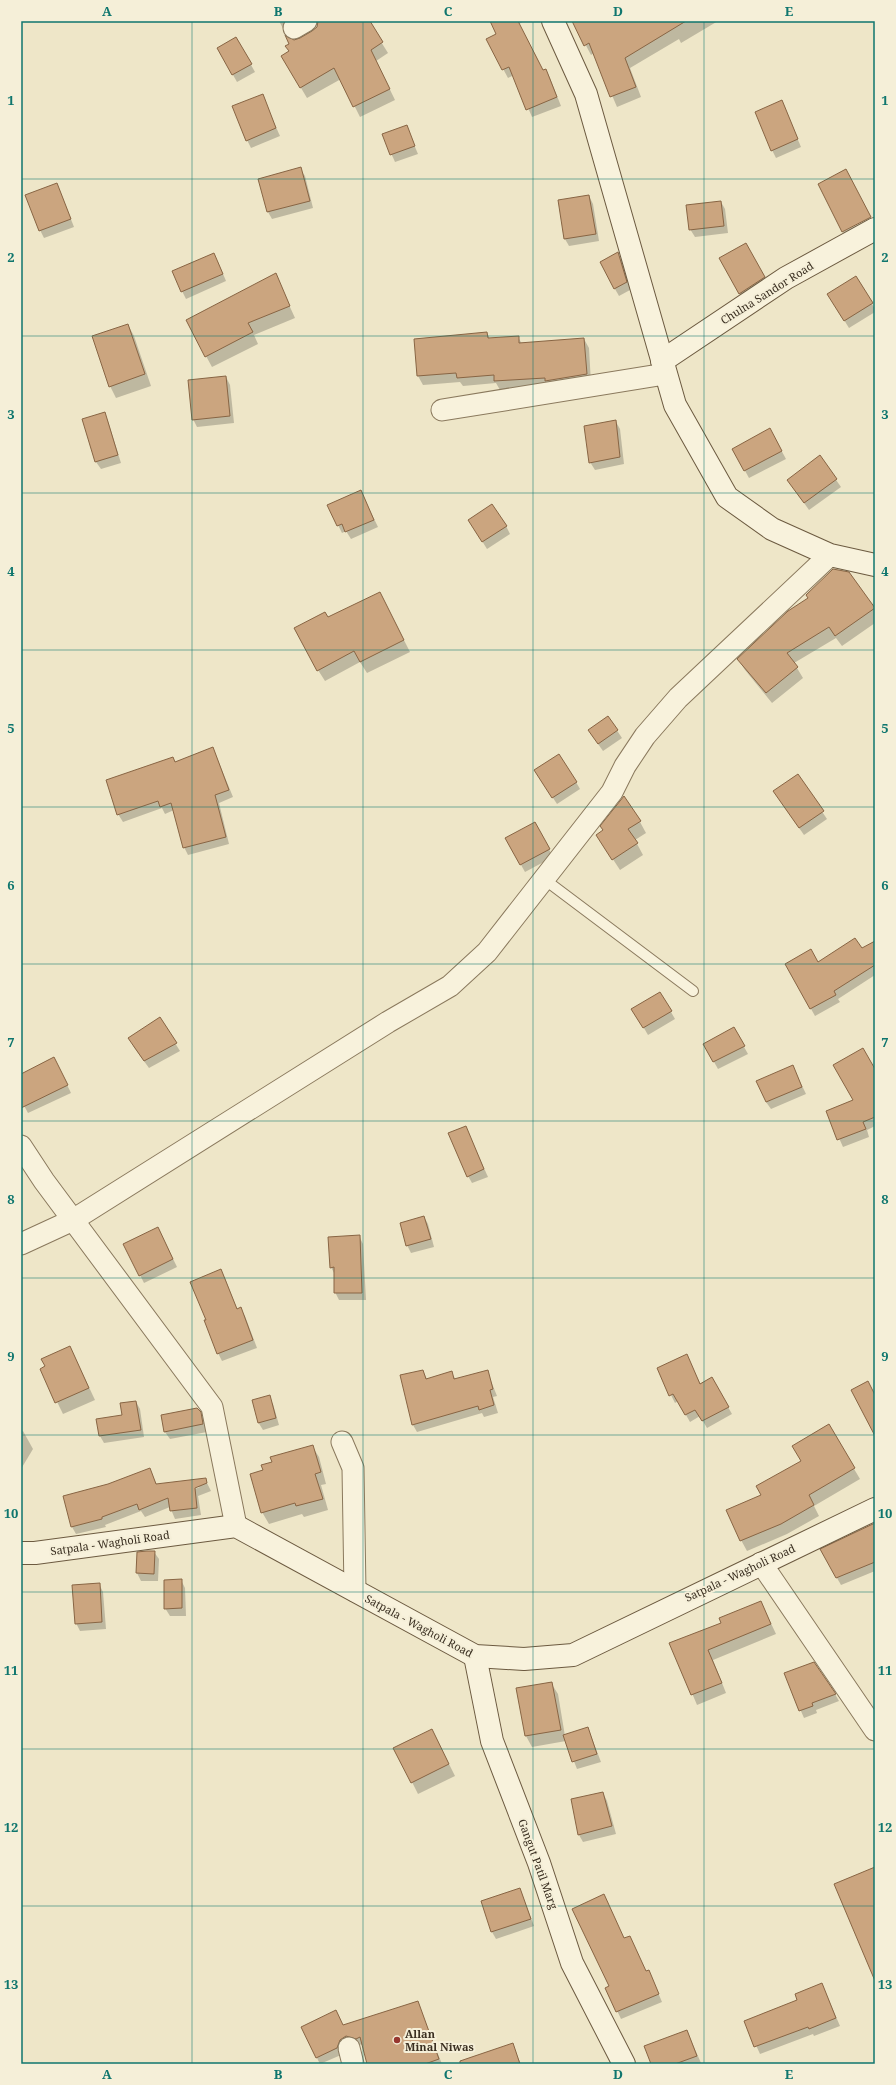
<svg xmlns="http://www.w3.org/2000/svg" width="896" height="2085" viewBox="0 0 896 2085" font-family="'Noto Serif',serif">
	<rect width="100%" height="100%" fill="#eee6c8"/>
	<g fill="#0003" fill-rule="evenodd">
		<polygon points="279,21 300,21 287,30 287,36"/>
		<polygon points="336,21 368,21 388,53 376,61 395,100 360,117 341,79 307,98 282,56"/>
		<polygon points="491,21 524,21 519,24 543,71 546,70 550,78 561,106 532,117 514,75 508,78 487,39 498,34"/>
		<polygon points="573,21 718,21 681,43 679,39 630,68 641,97 617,107 594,53 591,55"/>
		<polygon points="236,38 255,72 237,82 218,48"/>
		<polygon points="262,96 280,136 251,148 247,140"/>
		<polygon points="782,102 801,147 776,158 772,150"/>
		<polygon points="406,126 418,154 395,162 383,135"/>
		<polygon points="300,169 305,176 313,208 272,219 268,212"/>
		<polygon points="57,184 74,227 44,238 40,230"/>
		<polygon points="589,196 593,204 599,241 569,246 565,239"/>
		<polygon points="721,202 725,209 728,233 695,237 690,229"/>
		<polygon points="871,218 875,226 849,243 843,232"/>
		<polygon points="746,245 768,285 744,301 720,259"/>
		<polygon points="618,254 622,261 630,290 619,296 615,289"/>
		<polygon points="218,262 226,281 186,299 182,291"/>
		<polygon points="275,274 295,318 254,335 258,344 212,367 206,356"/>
		<polygon points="856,277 875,309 875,312 849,328 828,294"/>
		<polygon points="128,325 134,336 151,386 116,398 110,386"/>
		<polygon points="487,333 490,339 518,337 522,344 584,339 589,348 591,383 500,390 496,383 463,386 460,382 423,385 418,376 415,339"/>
		<polygon points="226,377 230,385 234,423 197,427 193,419"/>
		<polygon points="104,414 108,421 121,463 101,469 96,462 84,420"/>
		<polygon points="616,422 620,429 624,464 595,470 590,462"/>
		<polygon points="774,437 786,459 749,478 733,449"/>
		<polygon points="820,457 841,487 809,510 788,480"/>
		<polygon points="364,498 378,527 351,539 346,531 342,533 338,525"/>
		<polygon points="506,526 510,534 487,549 474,528"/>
		<polygon points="848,573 875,611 875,623 842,646 836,638 794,663 803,678 772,703 745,670 738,659"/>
		<polygon points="380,593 410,652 367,673 360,662 325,681 318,670 328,619"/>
		<polygon points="608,717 622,738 603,751 589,731"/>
		<polygon points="213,748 233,797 219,803 229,844 188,855 184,847 174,810 165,814 162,808 123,822 118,814 175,762"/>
		<polygon points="798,776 827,819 804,835 779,799"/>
		<polygon points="540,778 576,782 580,789 557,804"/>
		<polygon points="640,822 646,833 635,840 643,855 620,870 597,835"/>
		<polygon points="535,823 553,857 525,872 506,838"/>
		<polygon points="875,942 875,975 838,999 840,1002 815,1016 786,964 818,963 862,950"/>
		<polygon points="660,993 675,1019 648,1035 633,1009"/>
		<polygon points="160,1019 180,1051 149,1068 133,1046"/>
		<polygon points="734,1029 748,1054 718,1069 704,1044"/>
		<polygon points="58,1066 71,1093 28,1113 21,1100 21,1075"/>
		<polygon points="793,1067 806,1094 771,1109 766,1102"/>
		<polygon points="875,1076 875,1126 867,1130 869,1137 843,1147 827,1111 855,1100"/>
		<polygon points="469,1135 488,1177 472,1183 468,1176"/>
		<polygon points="424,1217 428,1224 434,1247 411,1253 407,1245"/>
		<polygon points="162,1236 177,1267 144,1283 140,1275"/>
		<polygon points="359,1236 363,1244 366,1300 339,1300 335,1292 335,1275 331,1267"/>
		<polygon points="225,1278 237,1309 240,1308 245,1316 257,1348 222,1361 218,1353"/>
		<polygon points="70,1347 95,1400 63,1414 41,1369"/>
		<polygon points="690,1363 701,1385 712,1379 732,1414 707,1428 700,1416 690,1422 678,1401 675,1403 658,1369"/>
		<polygon points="423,1371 427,1379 451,1372 456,1380 487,1371 497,1396 493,1397 498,1413 484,1417 482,1413 417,1432 413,1425 401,1376"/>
		<polygon points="269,1397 273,1404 279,1425 263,1430 258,1422"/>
		<polygon points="136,1402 140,1409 144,1437 104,1443 100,1436"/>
		<polygon points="200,1413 205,1421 207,1432 170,1439 165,1432 162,1416"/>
		<polygon points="828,1425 860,1479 814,1506 819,1516 787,1534 747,1551 741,1540 762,1496 803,1462"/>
		<polygon points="23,1431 33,1449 21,1469 21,1432"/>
		<polygon points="312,1446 319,1457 326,1484 321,1485 328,1510 304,1517 302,1514 269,1524 262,1512"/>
		<path d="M149,1469L157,1485L205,1479L211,1491L198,1496L201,1515L175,1519L170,1507L145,1517L141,1511L105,1525L106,1527L76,1534L72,1527L64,1497L108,1485ZM195,1487H200L190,1491Z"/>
		<polygon points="875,1524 875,1571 841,1585 821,1550"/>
		<polygon points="154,1552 159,1559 158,1581 141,1581 137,1573 138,1553"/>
		<polygon points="181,1580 185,1588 186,1616 170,1616 165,1608"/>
		<polygon points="99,1584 103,1592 106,1629 80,1631 76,1623"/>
		<polygon points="761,1602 776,1634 713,1660 726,1693 697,1705 671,1643 722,1623"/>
		<polygon points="785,1674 835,1694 839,1701 816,1710 817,1713 804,1718"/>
		<polygon points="551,1683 558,1694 565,1736 588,1728 601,1762 577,1769 566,1741 532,1747 526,1736 517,1689"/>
		<polygon points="438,1742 455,1776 418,1794 412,1782"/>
		<polygon points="603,1793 607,1801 616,1834 583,1842 579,1835"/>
		<polygon points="520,1889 534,1926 496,1939 492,1932"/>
		<polygon points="624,1939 646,1972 649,1971 662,2002 621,2019 607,1989 610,1987"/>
		<polygon points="822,1984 840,2026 814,2036 813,2034 760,2054 745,2021 799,2001"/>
		<polygon points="417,2002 442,2064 368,2064 363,2045 351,2043 341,2055 320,2064 317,2058 343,2026"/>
		<polygon points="687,2031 701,2063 652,2064"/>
		<polygon points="512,2045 521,2064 478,2064"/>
	</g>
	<g fill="#cba57f" stroke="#886544">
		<polygon points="318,21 370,21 383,42 371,50 390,89 353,107 334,68 300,88 281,56 289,51 285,46 289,44 285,35 294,40 300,38 312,31 317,27"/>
		<polygon points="490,21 518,21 543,70 546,69 557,97 526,110 509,67 502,70 486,39 496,34"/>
		<polygon points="572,21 686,21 625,58 636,87 610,97 589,43 584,46"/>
		<polygon points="236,37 252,64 232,75 217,48"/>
		<polygon points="263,94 276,128 246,141 232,106"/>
		<polygon points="782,100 798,139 771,151 755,112"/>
		<polygon points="407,125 415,146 390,155 382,134"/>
		<polygon points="301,167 310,201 267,212 258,179"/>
		<polygon points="846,169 871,217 842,232 818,184"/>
		<polygon points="57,183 71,219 39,231 25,195"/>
		<polygon points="589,195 596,234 564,239 558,200"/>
		<polygon points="721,201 724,226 689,230 686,205"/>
		<polygon points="746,243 765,277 739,294 719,258"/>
		<polygon points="618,252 627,282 614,289 600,262"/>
		<polygon points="214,253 223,274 181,292 172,271"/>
		<polygon points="276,273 290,306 248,323 253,332 205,357 186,320"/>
		<polygon points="856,276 873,303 844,321 827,294"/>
		<polygon points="128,324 145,374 109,387 92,336"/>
		<polygon points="487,332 488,338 519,336 519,343 584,338 587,374 545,381 545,378 494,381 494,375 457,378 456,373 417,376 414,339"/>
		<polygon points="226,376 230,416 192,420 188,380"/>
		<polygon points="105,412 118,455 95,462 82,419"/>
		<polygon points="616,420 620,457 589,463 584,426"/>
		<polygon points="770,428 782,451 744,471 732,449"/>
		<polygon points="820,455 837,479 804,503 787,480"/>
		<polygon points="361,490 374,520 345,532 342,524 337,526 327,505"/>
		<polygon points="492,504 507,526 482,542 468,520"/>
		<polygon points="833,569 849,572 875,608 835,636 829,627 787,653 798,667 766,693 737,659 788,611 808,598 806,595"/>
		<polygon points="380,592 404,640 360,662 354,651 317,671 294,628 325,612 328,617"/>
		<polygon points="608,716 618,730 598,744 588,730"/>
		<polygon points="213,747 229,790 215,795 226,837 183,848 171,803 160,807 158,801 117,815 106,780 173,757 175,762"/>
		<polygon points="559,754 577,782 552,798 534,770"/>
		<polygon points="798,774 824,811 799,828 773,791"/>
		<polygon points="624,796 641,821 628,829 638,843 612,860 596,835 603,830 600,826"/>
		<polygon points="535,822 550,849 520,865 505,838"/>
		<polygon points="855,938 862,948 875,941 875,965 834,991 836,995 810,1009 785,964 811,949 818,962"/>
		<polygon points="660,992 672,1011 643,1028 631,1009"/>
		<polygon points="160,1017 177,1043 144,1061 128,1038"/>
		<polygon points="734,1027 745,1046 713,1062 703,1044"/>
		<polygon points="863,1048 875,1069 875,1117 863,1122 866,1129 837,1140 826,1111 853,1100 833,1065"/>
		<polygon points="54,1057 68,1085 21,1108 21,1074"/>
		<polygon points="793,1065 802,1087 766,1102 756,1081"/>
		<polygon points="466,1126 484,1169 467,1177 448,1133"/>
		<polygon points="424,1216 431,1239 406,1246 400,1223"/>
		<polygon points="158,1227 173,1259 139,1276 123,1244"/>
		<polygon points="360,1235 362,1293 334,1293 334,1267 330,1268 328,1237"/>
		<polygon points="221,1269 237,1309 241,1307 253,1340 217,1354 204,1320 206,1320 190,1282"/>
		<polygon points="70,1346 89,1388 55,1403 40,1369 45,1366 41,1359"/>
		<polygon points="687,1354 700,1384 712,1377 729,1407 702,1421 695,1410 685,1415 673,1394 669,1396 657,1368"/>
		<polygon points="423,1370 426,1379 452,1371 454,1379 488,1370 493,1389 490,1390 494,1405 479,1410 478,1406 412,1425 400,1375"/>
		<polygon points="868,1381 875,1395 875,1436 851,1390"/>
		<polygon points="270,1395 276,1418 258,1423 252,1400"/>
		<polygon points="136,1401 141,1430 99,1436 96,1419 122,1415 120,1403"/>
		<polygon points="197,1408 201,1412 203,1424 164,1432 161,1415"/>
		<polygon points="829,1424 855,1468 809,1495 814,1505 781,1524 740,1541 726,1510 761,1495 756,1486 801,1461 792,1446"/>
		<polygon points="313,1445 321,1472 315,1474 323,1499 296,1506 295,1503 261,1513 250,1474 263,1470 261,1465 272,1462 270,1457"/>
		<polygon points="150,1468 156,1484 206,1478 207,1483 195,1488 197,1508 170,1511 168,1498 139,1510 137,1504 102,1517 102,1519 71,1527 63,1496 108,1484"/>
		<polygon points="875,1523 875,1562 836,1578 820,1549"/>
		<polygon points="147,1551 155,1551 154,1574 136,1573 137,1552"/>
		<polygon points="182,1579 182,1608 164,1609 164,1580"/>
		<polygon points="100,1583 102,1622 75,1624 72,1585"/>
		<polygon points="761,1601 771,1624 708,1650 722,1683 691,1695 669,1643 721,1623 719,1618"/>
		<polygon points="814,1662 836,1694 812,1703 813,1706 799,1711 784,1673"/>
		<polygon points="552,1682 561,1730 525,1736 516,1688"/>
		<polygon points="588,1727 597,1754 572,1762 563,1735"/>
		<polygon points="432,1729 449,1764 411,1783 393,1748"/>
		<polygon points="603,1792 612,1826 578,1835 571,1799"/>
		<polygon points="875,1867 875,1981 834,1884"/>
		<polygon points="520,1888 531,1919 491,1932 481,1901"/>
		<polygon points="604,1894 624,1938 630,1936 646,1971 649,1970 659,1994 616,2012 605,1988 609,1986 572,1909"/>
		<polygon points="822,1983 836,2018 809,2029 808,2027 754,2047 744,2021 797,2000 795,1994"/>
		<polygon points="418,2001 439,2059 425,2064 367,2064 360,2037 356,2039 346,2036 340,2040 337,2048 316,2058 301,2027 336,2010 343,2025"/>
		<polygon points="687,2030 697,2056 675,2064 651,2064 644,2046"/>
		<polygon points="513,2043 520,2064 460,2064 460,2061"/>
	</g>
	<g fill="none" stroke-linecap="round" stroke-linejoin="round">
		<defs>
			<polyline id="lane" points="544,879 693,991"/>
			<g id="street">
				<polyline points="294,28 306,21"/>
				<polyline points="442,410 665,374"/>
				<polyline points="21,1146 44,1181 212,1407 236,1526"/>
				<polyline points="21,1244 73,1220 388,1022 450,986 487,952 544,879 612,792 625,766 645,736 678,698 830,555"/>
				<polyline points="342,1442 353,1468 355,1591"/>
				<polyline points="761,1563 875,1730"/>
				<polyline points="349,2048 353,2064"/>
			</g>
			<g id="secondary">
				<polyline points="553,21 586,94 675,405 727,497 772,529 830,555 875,565"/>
				<polyline points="662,361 786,278 875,229"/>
				<polyline points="21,1553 35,1553 236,1526 475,1656 524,1659 573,1655 875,1509"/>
				<polyline points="475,1656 492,1741 539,1863 572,1963 624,2064"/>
			</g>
		</defs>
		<use href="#lane" stroke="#8a795d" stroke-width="12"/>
		<use href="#street" stroke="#8a795d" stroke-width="23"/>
		<use href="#secondary" stroke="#6c5a40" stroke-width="24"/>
		<use href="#lane" stroke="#f8f2dc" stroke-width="10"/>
		<use href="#street" stroke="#f8f2dc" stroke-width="21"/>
		<use href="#secondary" stroke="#f8f2dc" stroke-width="22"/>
	</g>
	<path fill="none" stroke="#0f766e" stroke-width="1" stroke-opacity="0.55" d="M192,21V2064M363,21V2064M533,21V2064M704,21V2064M21,179H875M21,336H875M21,493H875M21,650H875M21,807H875M21,964H875M21,1121H875M21,1278H875M21,1435H875M21,1592H875M21,1749H875M21,1906H875"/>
	<circle fill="#97372f" stroke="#f5efd8" stroke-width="1.5" cx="397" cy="2040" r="4"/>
	<g text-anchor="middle" stroke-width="4" stroke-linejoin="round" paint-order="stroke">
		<g font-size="11" fill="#3a2f21" stroke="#f5efd8">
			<text transform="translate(767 293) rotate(-32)" y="4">Chulna Sandor Road</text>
			<text transform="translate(110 1543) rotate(-8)" y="4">Satpala - Wagholi Road</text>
			<text transform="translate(740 1573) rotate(-25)" y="4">Satpala - Wagholi Road</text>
			<text transform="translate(419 1626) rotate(28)" y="4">Satpala - Wagholi Road</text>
			<text transform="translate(538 1864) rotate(70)" y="4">Gangut Patil Marg</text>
		</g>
		<g font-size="11" font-weight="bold" fill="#3a2f21" stroke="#f5efd8" text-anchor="start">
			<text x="405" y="2038">Allan<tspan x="405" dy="13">Minal Niwas</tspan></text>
		</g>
	</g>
	<rect width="896" height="2085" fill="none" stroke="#f5efd8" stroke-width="44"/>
	<rect x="22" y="22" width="852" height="2041" fill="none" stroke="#0f766e" stroke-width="1.5"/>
	<g font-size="13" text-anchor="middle" font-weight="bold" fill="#0f766e">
		<text x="107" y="16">A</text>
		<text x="278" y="16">B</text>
		<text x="448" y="16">C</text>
		<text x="618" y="16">D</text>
		<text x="789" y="16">E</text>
		<text x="11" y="105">1</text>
		<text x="885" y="105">1</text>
		<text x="11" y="262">2</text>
		<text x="885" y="262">2</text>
		<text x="11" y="419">3</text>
		<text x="885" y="419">3</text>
		<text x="11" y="576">4</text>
		<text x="885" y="576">4</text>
		<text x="11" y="733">5</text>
		<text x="885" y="733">5</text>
		<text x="11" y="890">6</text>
		<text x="885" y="890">6</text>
		<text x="11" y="1047">7</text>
		<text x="885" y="1047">7</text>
		<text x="11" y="1204">8</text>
		<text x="885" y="1204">8</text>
		<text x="11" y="1361">9</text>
		<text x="885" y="1361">9</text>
		<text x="11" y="1518">10</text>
		<text x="885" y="1518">10</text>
		<text x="11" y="1675">11</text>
		<text x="885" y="1675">11</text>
		<text x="11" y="1832">12</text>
		<text x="885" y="1832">12</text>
		<text x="11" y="1989">13</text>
		<text x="885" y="1989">13</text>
		<text x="107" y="2079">A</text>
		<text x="278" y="2079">B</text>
		<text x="448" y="2079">C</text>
		<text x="618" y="2079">D</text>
		<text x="789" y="2079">E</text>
	</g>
</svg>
